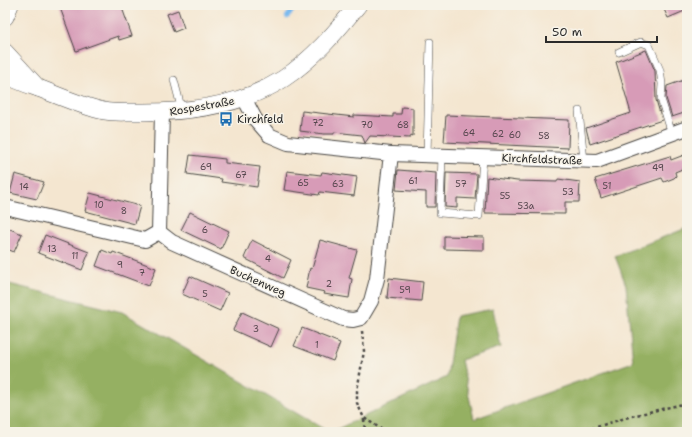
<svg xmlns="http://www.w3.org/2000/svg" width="692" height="437" viewBox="0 0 692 437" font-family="'Shantell Sans',sans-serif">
	<rect width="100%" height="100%" fill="#f7f3e8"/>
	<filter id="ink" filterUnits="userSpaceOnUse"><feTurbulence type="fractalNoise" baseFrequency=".025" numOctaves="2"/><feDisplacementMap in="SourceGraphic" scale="8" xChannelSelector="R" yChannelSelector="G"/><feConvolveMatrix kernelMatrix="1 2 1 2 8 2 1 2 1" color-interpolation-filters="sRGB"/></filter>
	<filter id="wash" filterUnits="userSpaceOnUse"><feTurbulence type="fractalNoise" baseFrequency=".012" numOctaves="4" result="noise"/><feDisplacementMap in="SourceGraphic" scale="16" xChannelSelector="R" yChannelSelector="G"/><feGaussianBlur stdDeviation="0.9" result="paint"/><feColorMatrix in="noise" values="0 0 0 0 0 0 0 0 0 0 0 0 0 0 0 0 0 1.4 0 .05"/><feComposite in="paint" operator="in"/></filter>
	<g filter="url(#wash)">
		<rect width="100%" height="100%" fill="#f4e6d0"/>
		<g fill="#95b062" stroke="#606e46">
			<polygon points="687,228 687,432 331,432 447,377 456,316 493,309 501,347 461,360 474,419 633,362 626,285 615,256"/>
			<polygon points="5,283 122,312 329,432 5,432"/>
		</g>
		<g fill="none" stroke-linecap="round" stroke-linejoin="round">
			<polyline stroke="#7abaee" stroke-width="4.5" points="287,17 297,5"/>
		</g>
		<g id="blocks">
			<g fill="#d79bb7">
				<polygon points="59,5 121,5 132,36 119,40 118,36 76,51"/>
				<polygon points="662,5 687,5 687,10 668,18"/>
				<polygon points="178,10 184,28 174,32 167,14"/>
				<polygon points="646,50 655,71 656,100 662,120 590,144 586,128 631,113 616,62"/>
				<polygon points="684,80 687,88 687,112 672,117 666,98 667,86"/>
				<polygon points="402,107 413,108 413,136 411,135 410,138 370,136 365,143 362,135 334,132 334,134 324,134 300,131 302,111 354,117 354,115 393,117 393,114 401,114"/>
				<polygon points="446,115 569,120 568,148 444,142"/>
				<polygon points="190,155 225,159 225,163 260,167 257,187 221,182 222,179 187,174"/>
				<polygon points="684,155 687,167 675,172 676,176 674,178 664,182 662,178 601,198 595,179 670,156 671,160"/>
				<polygon points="398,170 436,173 435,207 426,207 426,192 396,190"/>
				<polygon points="287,171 321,175 322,172 357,177 354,196 320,192 319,195 284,190"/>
				<polygon points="446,173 477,174 475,199 457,198 457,208 445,207"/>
				<polygon points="15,174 44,182 37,199 10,193"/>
				<polygon points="487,177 517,181 557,182 558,179 580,182 579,202 565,202 565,214 485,213"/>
				<polygon points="90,193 140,206 135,224 85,211"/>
				<polygon points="190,212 229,231 221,249 181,230"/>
				<polygon points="5,227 22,234 14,252 5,248"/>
				<polygon points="45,235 89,252 82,270 38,253"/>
				<polygon points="444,236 484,237 484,250 444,249"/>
				<polygon points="252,240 291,260 283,278 244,258"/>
				<polygon points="320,240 357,250 349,278 352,279 349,298 324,294 325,292 306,288 310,268 312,269"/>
				<polygon points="102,250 112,254 113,252 156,268 149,286 96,266"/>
				<polygon points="190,276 228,293 220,311 182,294"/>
				<polygon points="389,278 423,282 421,301 387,298"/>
				<polygon points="242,312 279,329 271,347 233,330"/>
				<polygon points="302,328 340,343 333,361 294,346"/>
			</g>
		</g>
	</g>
	<g filter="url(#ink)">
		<use href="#blocks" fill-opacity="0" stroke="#494744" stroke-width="1"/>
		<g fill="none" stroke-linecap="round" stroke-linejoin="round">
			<defs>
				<g id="service">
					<polyline points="619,52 641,42 649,45 660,70 662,84 661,99 672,134"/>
					<polyline points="174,80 182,111"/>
					<polyline points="579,111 584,161"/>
					<polyline points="427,155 430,42"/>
					<polyline points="442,156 440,213 479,216 483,157"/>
				</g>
				<g id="minor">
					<polyline points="391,154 597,161 687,128"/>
					<polyline points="5,207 145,240 159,232 162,113"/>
					<polyline points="159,232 172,242 343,319 353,320 361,318 371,301 377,279 391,154 288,143 269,135 255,119 244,98"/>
				</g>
				<g id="tertiary">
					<polyline points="5,17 10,5"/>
					<polyline points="5,52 38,88"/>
					<path d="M5,74C16,81 26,84 38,88C60,96 81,106 104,111C114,113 125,112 134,112C185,113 239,107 283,79C313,59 335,33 358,5"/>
				</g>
			</defs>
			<use href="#service" stroke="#494744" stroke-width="8"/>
			<use href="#minor" stroke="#494744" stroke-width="16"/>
			<use href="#tertiary" stroke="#494744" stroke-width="18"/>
			<g stroke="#494744" stroke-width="2.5" stroke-dasharray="3 3" stroke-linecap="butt">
				<polyline points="362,331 364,351 357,391 357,403 364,418 386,432"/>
				<polyline points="364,419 365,432"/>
				<polyline points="580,432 632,416 687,403"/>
			</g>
			<use href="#service" stroke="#fff" stroke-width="7"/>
			<use href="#minor" stroke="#fff" stroke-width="14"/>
			<use href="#tertiary" stroke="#fff" stroke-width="17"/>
		</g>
	</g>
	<defs>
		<symbol id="bus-bare" viewBox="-9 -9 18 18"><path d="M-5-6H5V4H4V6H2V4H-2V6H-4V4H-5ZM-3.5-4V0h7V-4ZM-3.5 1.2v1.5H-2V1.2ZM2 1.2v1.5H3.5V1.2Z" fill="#1f6fb2" stroke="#f7f3e8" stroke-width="2.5" paint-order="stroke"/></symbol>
	</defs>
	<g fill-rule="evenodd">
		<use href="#bus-bare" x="216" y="109" width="20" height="20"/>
	</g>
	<g text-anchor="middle" stroke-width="3" stroke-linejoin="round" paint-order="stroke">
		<g font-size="9" fill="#56474e">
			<text x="318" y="126">72</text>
			<text x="367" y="128">70</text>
			<text x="403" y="128">68</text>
			<text x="469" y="136">64</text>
			<text x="498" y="137">62</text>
			<text x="515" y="138">60</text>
			<text x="544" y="139">58</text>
			<text x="206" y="170">69</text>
			<text x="658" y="171">49</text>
			<text x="241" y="178">67</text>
			<text x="413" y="184">61</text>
			<text x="303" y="186">65</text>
			<text x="338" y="187">63</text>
			<text x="461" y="187">57</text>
			<text x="607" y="189">51</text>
			<text x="24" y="190">14</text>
			<text x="568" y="195">53</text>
			<text x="505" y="199">55</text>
			<text x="99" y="208">10</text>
			<text x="526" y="209">53a</text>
			<text x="124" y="214">8</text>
			<text x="205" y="233">6</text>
			<text x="52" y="252">13</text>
			<text x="75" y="259">11</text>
			<text x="268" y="262">4</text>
			<text x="120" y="268">9</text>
			<text x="142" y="276">7</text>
			<text x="329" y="287">2</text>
			<text x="405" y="293">59</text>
			<text x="205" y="297">5</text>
			<text x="256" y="332">3</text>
			<text x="317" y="348">1</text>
		</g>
		<g font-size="11" fill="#2b2b2b" stroke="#f7f3e8">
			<text transform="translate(202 106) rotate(-10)" y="4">Rospestraße</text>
			<text transform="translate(542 159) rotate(2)" y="4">Kirchfeldstraße</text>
			<text transform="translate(258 281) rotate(24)" y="4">Buchenweg</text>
		</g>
		<g font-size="11" fill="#2b2b2b" stroke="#f7f3e8" text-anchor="start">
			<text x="237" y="123">Kirchfeld</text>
		</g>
	</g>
	<rect width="692" height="437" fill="none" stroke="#f7f3e8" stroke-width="20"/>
	<path d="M546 36v6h111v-6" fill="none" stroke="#2b2b2b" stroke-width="2"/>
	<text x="552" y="36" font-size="12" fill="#2b2b2b" stroke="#f7f3e8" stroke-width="3" paint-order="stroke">50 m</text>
</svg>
